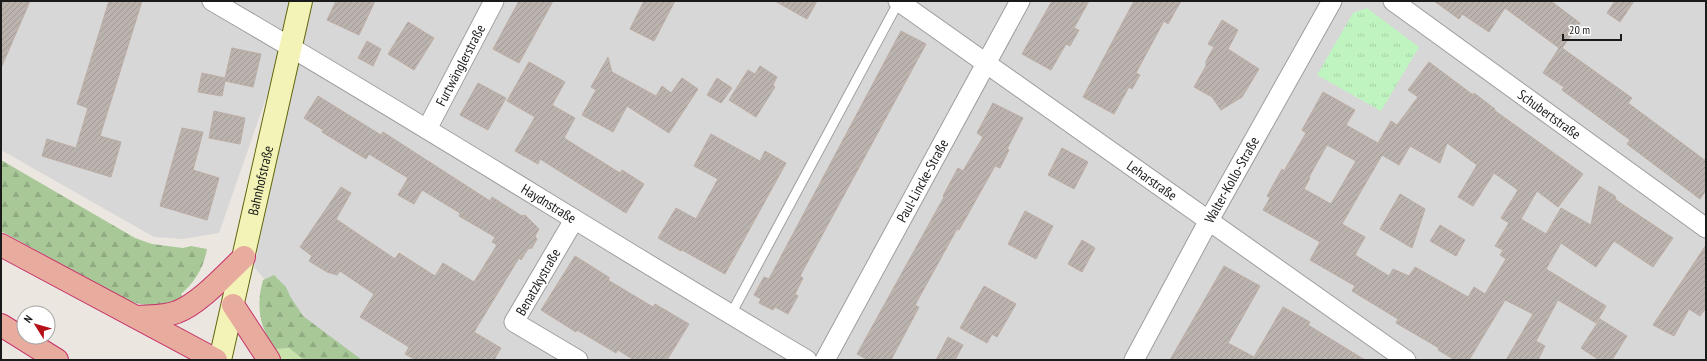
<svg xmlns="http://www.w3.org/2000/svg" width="1707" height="361" viewBox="0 0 1707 361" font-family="'PT Sans Narrow',sans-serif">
	<defs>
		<pattern id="forest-firs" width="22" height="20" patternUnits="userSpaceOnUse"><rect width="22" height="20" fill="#a8c898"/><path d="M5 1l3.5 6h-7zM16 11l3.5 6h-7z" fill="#90ab82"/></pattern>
		<pattern id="park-tufts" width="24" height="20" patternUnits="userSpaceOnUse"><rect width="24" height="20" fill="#bff4c1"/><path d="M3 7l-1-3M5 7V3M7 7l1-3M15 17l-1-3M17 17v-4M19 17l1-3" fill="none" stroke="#a4d1a5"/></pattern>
		<pattern id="building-hatch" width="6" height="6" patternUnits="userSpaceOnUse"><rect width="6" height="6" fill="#bbb3ae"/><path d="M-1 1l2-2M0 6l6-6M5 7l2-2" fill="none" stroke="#a09995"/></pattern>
	</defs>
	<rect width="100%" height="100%" fill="#ebe7e0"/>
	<g fill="#d8d7d7">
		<polygon points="1,1 292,1 280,58 219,233 183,239 154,237 1,150"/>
		<polygon points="309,1 1706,1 1706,360 334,360 254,267"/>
	</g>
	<polygon fill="#c8e3a9" points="289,348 304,360 282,360 273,351 276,349"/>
	<g fill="url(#forest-firs)">
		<path d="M1,160L135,238L152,244L183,248L191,246L207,249C204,267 195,282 181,294L184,298C166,308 147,307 129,301L1,231Z"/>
		<path d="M274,275L286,287L290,296L303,316L362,360H304L289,348L276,349C259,329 256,305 263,280Z"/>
	</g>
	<polygon fill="url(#park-tufts)" points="1367,8 1419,47 1381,111 1317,75 1353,13"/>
	<g fill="url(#building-hatch)" stroke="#bcada4" fill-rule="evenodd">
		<polygon points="1,1 30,1 1,68"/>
		<polygon points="109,1 142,1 100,136 121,142 111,177 42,156 47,139 76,148 88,108 77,104"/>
		<polygon points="336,1 375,1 359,35 327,20"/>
		<polygon points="519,1 553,1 519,63 493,49"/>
		<polygon points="644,1 675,1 654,41 630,29"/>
		<polygon points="775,1 817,1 807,19"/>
		<polygon points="1052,1 1089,1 1074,28 1079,30 1070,46 1066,44 1051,70 1022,54"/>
		<polygon points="1134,1 1181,1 1168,24 1164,21 1138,69 1136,73 1140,75 1132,89 1129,87 1114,114 1083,97"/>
		<polygon points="1434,1 1551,1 1580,23 1562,48 1632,98 1628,103 1706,161 1706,190 1700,199 1627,144 1630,140 1562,90 1564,87 1543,73 1559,48 1505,8 1489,32 1462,14 1459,19"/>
		<polygon points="1615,1 1634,1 1620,22 1607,13"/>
		<polygon points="1222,20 1238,30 1228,49 1259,69 1242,97 1221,110 1212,97 1194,87 1206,66 1206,61 1214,47 1208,44"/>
		<polygon points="408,22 434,38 414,70 388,54"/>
		<polygon points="901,31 926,44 800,276 803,278 795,294 798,296 788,314 775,307 773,310 759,303 761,299 754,295 764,277 769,279"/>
		<polygon points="367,41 381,49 373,66 358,58"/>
		<polygon points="232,48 261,54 253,87 225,81 222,96 198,92 202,73 225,78"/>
		<polygon points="608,57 612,72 656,96 662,86 671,93 682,78 698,89 669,133 627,106 613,132 582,115 596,90 591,87"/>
		<polygon points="529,62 565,82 552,105 575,118 564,138 620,173 622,170 644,184 626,213 540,159 538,164 515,151 535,117 507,101"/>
		<path d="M1429,62L1473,95L1474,93L1495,109L1494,110L1583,174L1558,207L1537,191L1521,219L1546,234L1561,208L1591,225L1599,186L1615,196L1616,200L1673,238L1653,267L1614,241L1596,267L1561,243L1546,269L1606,306L1596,323L1558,300L1536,341L1545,346L1538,360H1506L1533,314L1505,300L1469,360H1455L1438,350L1439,348L1396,323L1398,319L1352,291L1355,286L1310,260L1320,242L1263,210L1270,198L1267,196L1282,169L1284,171L1306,133L1302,130L1323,92L1355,110L1346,125L1378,143L1391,121L1397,125L1418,97L1408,90ZM1447,143L1477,165L1458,197L1473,206L1494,173L1518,190L1501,218L1509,223L1495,246L1503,250L1500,255L1506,259L1485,294L1474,287L1468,297L1415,267L1409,276L1393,269L1389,276L1355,255L1365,237L1342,224L1382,155L1399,165L1410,146L1440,163ZM1327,145L1356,161L1331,204L1304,189L1310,178L1309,177Z"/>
		<polygon points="760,66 777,77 773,85 775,87 756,117 729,100 748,70 755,74"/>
		<polygon points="717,78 732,88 721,103 707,95"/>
		<polygon points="478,83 506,98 488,130 460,115"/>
		<polygon points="318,96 381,135 383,132 490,201 492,197 522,216 525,215 539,229 535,236 537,239 532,248 528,249 521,260 519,258 474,332 501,348 494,360 416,360 405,354 409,347 360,317 374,294 340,271 337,275 327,272 309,261 312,256 300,247 341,187 351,193 336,219 395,259 399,253 435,276 443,263 474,282 497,245 492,242 495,237 459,216 460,213 422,190 414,204 398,195 408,178 369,154 366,159 322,132 323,130 304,118"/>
		<polygon points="993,103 1023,118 1007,149 1009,150 1000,168 995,166 959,230 957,229 915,305 919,307 891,360 868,360 857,354 944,197 943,196 958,168 963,171 983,137 977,133"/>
		<polygon points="214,111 245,118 240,144 209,138"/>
		<polygon points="182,128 203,132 193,170 219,178 207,220 160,206"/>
		<polygon points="711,134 760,161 765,151 786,163 725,274 682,250 681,251 658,238 676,208 696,219 718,179 694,166"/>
		<polygon points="1062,148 1088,162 1074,189 1048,175"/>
		<polygon points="1400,194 1425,209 1412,248 1380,229"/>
		<polygon points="1025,211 1053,226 1036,259 1008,244"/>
		<polygon points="1440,225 1465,240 1456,256 1430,241"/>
		<polygon points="1082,240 1095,248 1082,272 1068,264"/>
		<polygon points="1706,245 1706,308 1700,316 1689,309 1674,336 1653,325"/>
		<polygon points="575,256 610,278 608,280 653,307 655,304 689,324 667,360 634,360 618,350 616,353 577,330 576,332 541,310"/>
		<polygon points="1224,266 1260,286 1228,343 1254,357 1283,307 1310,322 1308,325 1365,360 1170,360"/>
		<polygon points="984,286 1016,304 997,337 992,334 987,343 960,328"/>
		<polygon points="1600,319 1627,336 1612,360 1599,360 1581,348"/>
		<polygon points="948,337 963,345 955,360 936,360"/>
	</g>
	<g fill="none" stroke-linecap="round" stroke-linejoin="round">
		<defs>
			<polyline id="service" points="731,314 899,1"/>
			<g id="minor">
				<path id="s1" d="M212,1C412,117 608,242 807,360"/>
				<path id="s2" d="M898,1L1406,360"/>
				<path id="s3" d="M1393,1L1706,228"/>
				<path id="s4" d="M427,129L494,1"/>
				<polyline points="574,220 514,322 578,360"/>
				<path id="s5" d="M825,360L1020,1"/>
				<path id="s6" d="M1134,360L1208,222L1332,1"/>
			</g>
			<g id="secondary">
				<path id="s7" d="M220,360L301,1"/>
			</g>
			<g id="trunk">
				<polyline points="1,245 216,360"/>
				<polyline points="233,305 269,360"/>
				<path d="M137,317C150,316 165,317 177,312C199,304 227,273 244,257"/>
				<polyline points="1,325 57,360"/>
			</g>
		</defs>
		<use href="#service" stroke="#9e9e9e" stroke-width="11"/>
		<use href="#minor" stroke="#9e9e9e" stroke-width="21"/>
		<use href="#secondary" stroke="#60660d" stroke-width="24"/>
		<use href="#trunk" stroke="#c6316a" stroke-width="24"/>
		<use href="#service" stroke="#fff" stroke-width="9"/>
		<use href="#minor" stroke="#fff" stroke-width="19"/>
		<use href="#secondary" stroke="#f3f3b7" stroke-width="22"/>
		<use href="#trunk" stroke="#e8ac9e" stroke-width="22"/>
	</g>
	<g text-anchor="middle" stroke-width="3.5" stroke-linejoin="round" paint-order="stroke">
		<g font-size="14" fill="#1a1a1a" stroke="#fff">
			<text dy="5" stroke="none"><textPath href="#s4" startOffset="72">Furtwänglerstraße</textPath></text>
			<text dy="5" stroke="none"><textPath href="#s3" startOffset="193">Schubertstraße</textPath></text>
			<text dy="5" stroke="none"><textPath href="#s5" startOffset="204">Paul-Lincke-Straße</textPath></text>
			<text dy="5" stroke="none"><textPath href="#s6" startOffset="205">Walter-Kollo-Straße</textPath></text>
			<text dy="5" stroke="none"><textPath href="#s7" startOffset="184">Bahnhofstraße</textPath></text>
			<text dy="5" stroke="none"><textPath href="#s2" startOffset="311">Leharstraße</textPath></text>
			<text dy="5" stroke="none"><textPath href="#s1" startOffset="393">Haydnstraße</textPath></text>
			<text transform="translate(538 282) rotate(-60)" y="5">Benatzkystraße</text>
		</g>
	</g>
	<rect width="1707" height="361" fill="none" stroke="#1a1a1a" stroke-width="4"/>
	<g transform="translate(36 325) rotate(307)"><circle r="19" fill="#ffffff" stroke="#a3a3a3"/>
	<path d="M0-3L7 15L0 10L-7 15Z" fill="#b51017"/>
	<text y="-6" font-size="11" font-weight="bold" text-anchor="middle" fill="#1a1a1a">N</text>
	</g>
	<path d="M1563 34v6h58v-6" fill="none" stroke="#1a1a1a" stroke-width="2"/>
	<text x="1569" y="34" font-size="12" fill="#1a1a1a" stroke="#ffffff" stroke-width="3" paint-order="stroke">20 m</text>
</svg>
